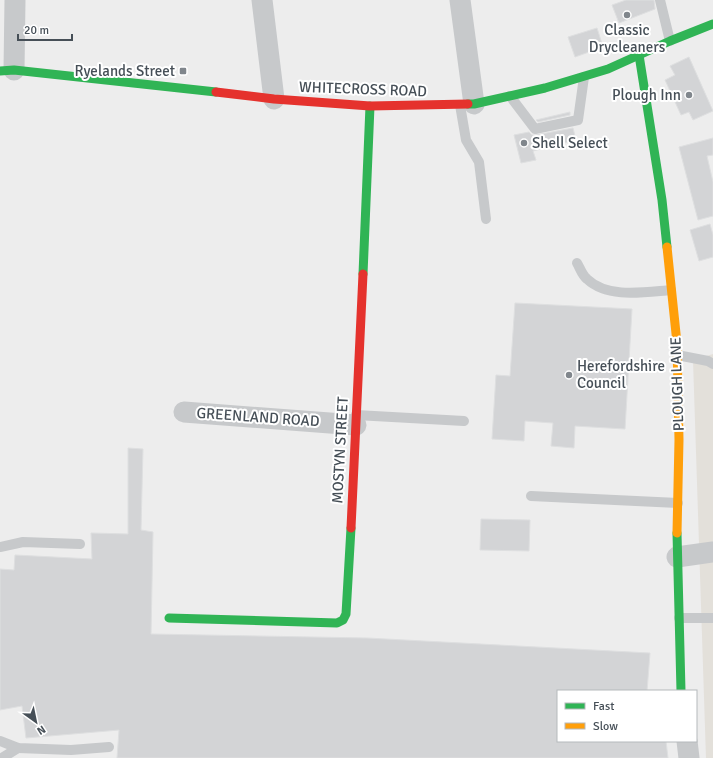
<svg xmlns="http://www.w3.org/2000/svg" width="713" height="758" viewBox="0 0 713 758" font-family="Signika,sans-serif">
	<rect width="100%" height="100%" fill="#ededed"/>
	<polygon fill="#e3e0da" points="713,354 713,758 706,758 693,360"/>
	<g fill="#d3d4d6" stroke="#dedfe0">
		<polygon points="626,0 654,0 655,9 619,23 612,5"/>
		<polygon points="597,28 603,47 575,57 568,37"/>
		<polygon points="689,57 713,111 693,120 689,112 681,115 665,80 675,75 670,66"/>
		<polygon points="570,112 570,115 538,122 536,120"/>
		<polygon points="573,128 576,140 533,151 536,160 521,163 514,135 529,132 532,135 536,135"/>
		<polygon points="713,138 713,155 707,156 713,182 713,216 698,220 679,147"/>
		<polygon points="710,224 713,235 713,257 699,261 690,230"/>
		<polygon points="515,303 632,309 625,429 575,426 574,448 551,446 553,423 525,421 524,441 492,439 496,375 510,376"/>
		<polygon points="128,448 143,449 141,530 153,532 151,634 367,638 650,653 647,691 558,691 558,741 666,741 668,758 117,758 119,730 26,738 22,706 0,710 0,569 14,570 15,555 92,559 91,533 128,534"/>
		<polygon points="481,519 530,520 529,551 480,550"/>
	</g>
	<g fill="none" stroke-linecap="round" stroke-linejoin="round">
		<g stroke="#c7c9cb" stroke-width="10">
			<polyline points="660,0 670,41"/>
			<polyline points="510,96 535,129 578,120 584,77"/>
			<polyline points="460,105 466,140 479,162 486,219"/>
			<path d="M577,263C580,268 582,275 587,279C608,299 645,292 671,290"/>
			<polyline points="677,355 708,361 713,364"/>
			<polyline points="356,415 464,421"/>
			<polyline points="531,496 678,503"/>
			<polyline points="0,547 23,542 80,544"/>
			<polyline points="679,618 713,618"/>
			<polyline points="0,741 18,748 71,750 109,747"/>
			<polyline points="2,758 18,748"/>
		</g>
		<g stroke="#c7c9cb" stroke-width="21">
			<polyline points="262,0 274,99"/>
			<polyline points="460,0 474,104"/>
			<polyline points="14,70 15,0"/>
			<polyline points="184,412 356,425"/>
			<polyline points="677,557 713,552"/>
			<polyline points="687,741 689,758"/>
		</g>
		<g stroke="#30b455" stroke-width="9">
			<polyline points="639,55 662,200 667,247"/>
			<polyline points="0,71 14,70 216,92"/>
			<polyline points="468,104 474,104 545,88 608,69 670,41 713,24"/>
			<polyline points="363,274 370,106"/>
			<polyline points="677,533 681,691"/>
			<polyline points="169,618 337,623 343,620 346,614 351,528"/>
		</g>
		<polyline stroke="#ff9f0a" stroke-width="9" points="667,247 677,343 679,440 677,533"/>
		<g stroke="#e5322d" stroke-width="9">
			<polyline points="216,92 274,99 370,106 468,104"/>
			<polyline points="351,528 363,274"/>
		</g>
	</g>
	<g fill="#80868c" stroke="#fff" stroke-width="1.5">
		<circle cx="627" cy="15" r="4"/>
		<rect x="179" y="67" width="8" height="8" rx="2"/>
		<circle cx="689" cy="95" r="4"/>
		<circle cx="524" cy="143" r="4"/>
		<circle cx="569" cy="375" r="4"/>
	</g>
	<g text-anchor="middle" stroke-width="4" stroke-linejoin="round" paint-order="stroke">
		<g font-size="15" fill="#464f57" stroke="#fff" text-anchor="end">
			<text x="627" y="35" text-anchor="middle">Classic<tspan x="627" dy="17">Drycleaners</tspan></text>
			<text x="175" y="76">Ryelands Street</text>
			<text x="681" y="100">Plough Inn</text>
			<text x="532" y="148" text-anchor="start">Shell Select</text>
			<text x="577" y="371" text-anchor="start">Herefordshire<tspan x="577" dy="17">Council</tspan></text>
		</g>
		<g font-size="15" fill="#464f57" stroke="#fff">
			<text transform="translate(363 89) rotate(2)" y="5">WHITECROSS ROAD</text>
			<text transform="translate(677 384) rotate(-92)" y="5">PLOUGH LANE</text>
			<text transform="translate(258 417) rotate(4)" y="5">GREENLAND ROAD</text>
			<text transform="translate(340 450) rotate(-87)" y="5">MOSTYN STREET</text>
		</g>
	</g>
	<rect x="557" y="690" width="140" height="52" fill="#ffffff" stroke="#b5b9bc"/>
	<rect x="565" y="703" width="20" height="6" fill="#30b455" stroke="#b5b9bc"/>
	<text x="593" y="710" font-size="12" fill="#464f57">Fast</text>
	<rect x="565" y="723" width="20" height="6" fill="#ff9f0a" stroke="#b5b9bc"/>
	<text x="593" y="730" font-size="12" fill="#464f57">Slow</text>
	<g transform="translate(36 722) rotate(147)" stroke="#ffffff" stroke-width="3" paint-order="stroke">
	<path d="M0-3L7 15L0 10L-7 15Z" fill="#464f57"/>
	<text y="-6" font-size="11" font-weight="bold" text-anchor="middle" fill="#464f57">N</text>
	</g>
	<path d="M18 34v6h54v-6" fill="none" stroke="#464f57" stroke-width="2"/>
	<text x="24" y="34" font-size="12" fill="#464f57" stroke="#ffffff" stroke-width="3" paint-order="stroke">20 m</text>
</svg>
